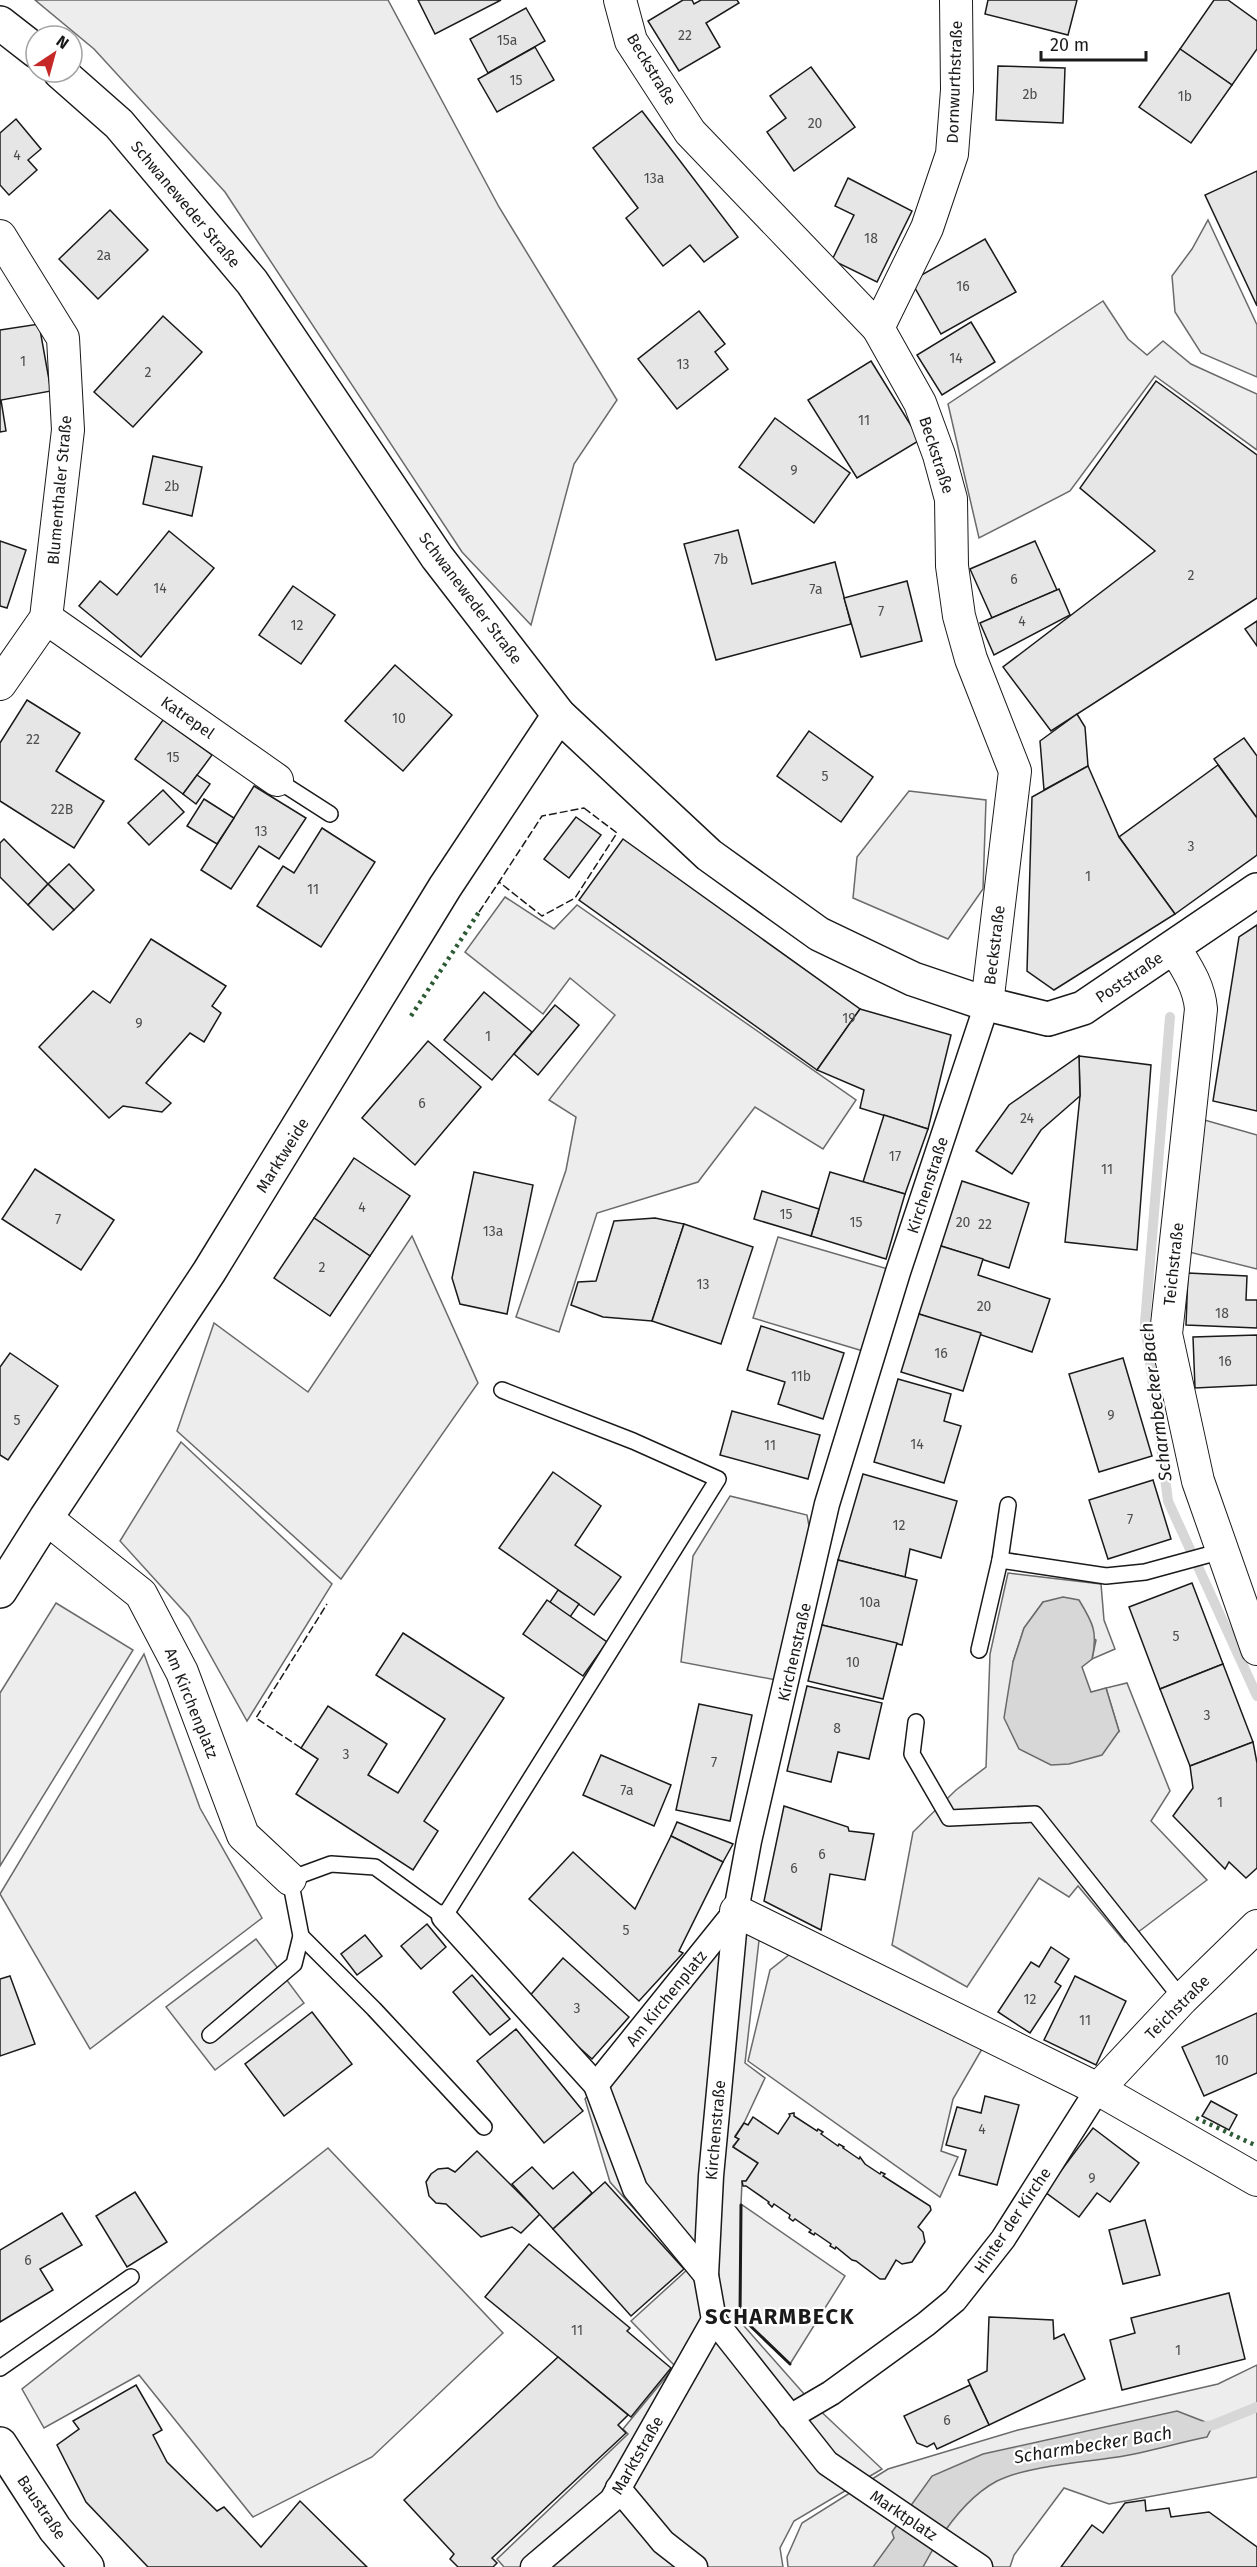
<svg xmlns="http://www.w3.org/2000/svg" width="1257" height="2567" viewBox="0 0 1257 2567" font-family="'Fira Sans',sans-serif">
	<rect width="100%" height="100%" fill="#fff"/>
	<g fill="#ededed" stroke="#6a6a6a" stroke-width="1.5">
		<polygon points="35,0 388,0 499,207 617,400 574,464 531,625 462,552 225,192 94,49"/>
		<polygon points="1208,220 1257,325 1257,377 1201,353 1175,312 1172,276 1192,249"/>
		<polygon points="1103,301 1128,339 1147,355 1163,341 1191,364 1257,394 1257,450 1155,376 1070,491 979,538 948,404"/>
		<polygon points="909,791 986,800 983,889 948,939 853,898 857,857"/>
		<polygon points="505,897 554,929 577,905 856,1100 823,1149 755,1107 698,1182 597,1213 559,1332 516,1317 566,1170 576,1117 549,1100 615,1015 570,978 543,1014 465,952"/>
		<polygon points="1201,1119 1257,1135 1257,1269 1185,1251"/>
		<polygon points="412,1236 478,1383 341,1579 177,1431 214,1323 308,1392"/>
		<polygon points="778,1237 898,1272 873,1354 753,1318"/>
		<polygon points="181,1442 332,1584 247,1721 189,1617 120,1541"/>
		<polygon points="730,1496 807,1515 812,1542 776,1680 681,1662 693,1556"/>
		<polygon points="1008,1573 1101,1584 1104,1620 1115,1649 1092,1659 1096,1640 1043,1602 1024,1628 1013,1662 1119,1731 1106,1688 1127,1683 1170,1791 1151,1821 1207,1880 1125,1942 1078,1886 1069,1897 1039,1878 967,1987 892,1945 913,1832 956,1790 986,1767 990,1654"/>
		<polygon points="56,1603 133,1650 0,1866 0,1693"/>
		<polygon points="144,1654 200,1808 262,1918 90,2049 0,1894"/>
		<polygon points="736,1911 761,1923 745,2063 765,2078 744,2123 735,2136 739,2139 733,2146 758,2163 746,2181 742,2182 741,2204 845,2276 790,2364 740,2316 737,2318 813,2404 882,2469 794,2521 780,2548 783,2567 504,2567 497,2559 628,2434 623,2429 675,2366 631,2321 688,2269 610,2182 585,2099"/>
		<polygon points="256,1939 304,2003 215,2070 166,2007"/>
		<polygon points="794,1951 982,2049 953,2099 941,2151 958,2157 940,2197 748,2061 770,1970"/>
		<polygon points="328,2148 503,2333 372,2457 253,2517 139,2375 44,2428 22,2389"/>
		<polygon points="1257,2365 1257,2477 1109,2504 1064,2488 1014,2555 1010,2567 788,2567 787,2557 802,2523 888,2469 1018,2430 1218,2384"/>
	</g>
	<g fill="#d7d7d7" stroke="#6a6a6a" stroke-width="1.5">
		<path d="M1063,1597L1079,1600C1093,1623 1098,1632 1092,1659L1082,1667L1091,1692L1106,1688L1119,1731L1102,1755L1069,1764L1051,1765L1019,1749L1004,1718L1013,1662L1024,1628L1043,1602Z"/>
		<path d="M1177,2411L1213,2425L1207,2437C1177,2443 1148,2452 1118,2457C1084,2462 1027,2466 997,2481C965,2498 939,2537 923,2567H873L894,2538L892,2532L932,2476L983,2454Z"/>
	</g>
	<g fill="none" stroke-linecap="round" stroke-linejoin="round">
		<g stroke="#d7d7d7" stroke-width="10">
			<polyline points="1170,1017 1145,1323 1168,1501 1257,1696"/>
			<polyline points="1201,2427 1213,2425 1257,2407"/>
		</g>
	</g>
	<g fill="#e6e6e6" stroke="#1a1a1a" stroke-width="1.5">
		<polygon points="418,0 501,0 435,34"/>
		<polygon points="683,0 692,0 694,4 701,0 737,0 739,3 706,23 720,47 679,71 648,21"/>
		<polygon points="988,0 1077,0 1068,35 985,14"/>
		<polygon points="1214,0 1228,0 1257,21 1257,49 1232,85 1180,49"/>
		<polygon points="526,8 545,41 488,73 470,39"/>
		<polygon points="535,47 554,80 497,112 478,79"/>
		<polygon points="1180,49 1232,85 1191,143 1139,107"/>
		<polygon points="998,66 1065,68 1063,123 996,120"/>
		<polygon points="811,67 855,127 794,171 767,132 786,118 770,96"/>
		<polygon points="642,111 738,237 704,262 690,245 663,266 626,218 638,208 593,148"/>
		<polygon points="16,119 41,149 28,160 37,170 9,195 0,185 0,133"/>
		<polygon points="1257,171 1257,306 1205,195"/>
		<polygon points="848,178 912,211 877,282 832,260 854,215 835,206"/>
		<polygon points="110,210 148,250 98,299 59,259"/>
		<polygon points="985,239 1016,292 941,334 911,281"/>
		<polygon points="699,311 725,344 715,352 728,369 677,409 638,359"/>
		<polygon points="163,316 202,352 133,427 94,392"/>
		<polygon points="971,322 995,362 942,395 917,355"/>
		<polygon points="39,324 51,391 1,400 6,431 0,432 0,330"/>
		<polygon points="871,361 920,440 857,478 808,400"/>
		<polygon points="1156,381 1257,455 1257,598 1051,731 1003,667 1155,551 1080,488"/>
		<polygon points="775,418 850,473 814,523 739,467"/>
		<polygon points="153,456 202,467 192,516 143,504"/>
		<polygon points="738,530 752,584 835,562 851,624 716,660 684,544"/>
		<polygon points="169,531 214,568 141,657 79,606 100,581 117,595"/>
		<polygon points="0,541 26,550 7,608 0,606"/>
		<polygon points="1035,541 1057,590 992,618 970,569"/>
		<polygon points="907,581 922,641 861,657 844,598"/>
		<polygon points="293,586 335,615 301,664 259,635"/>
		<polygon points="1059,589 1070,615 994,655 980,623"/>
		<polygon points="1257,621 1257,646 1245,629"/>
		<polygon points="395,665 452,715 403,771 345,721"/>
		<polygon points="27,700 80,733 56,771 104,801 74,848 0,801 0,743"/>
		<polygon points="1077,714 1085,727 1088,766 1044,790 1040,741"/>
		<polygon points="163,720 212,755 183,794 135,759"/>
		<polygon points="809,731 873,777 841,822 777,776"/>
		<polygon points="1244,738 1257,756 1257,818 1214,759"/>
		<polygon points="1218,765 1257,818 1257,855 1175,914 1119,837"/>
		<polygon points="1088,766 1119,837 1175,914 1054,990 1027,971 1032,797"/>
		<polygon points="197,775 210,784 196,804 183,794"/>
		<polygon points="254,786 306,818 279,859 259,846 231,889 201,870"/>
		<polygon points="163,790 184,812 149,845 128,823"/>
		<polygon points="204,799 234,818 217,844 187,826"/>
		<polygon points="576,817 601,835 569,878 544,859"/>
		<polygon points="322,828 375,862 321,947 257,906 283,866 294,873"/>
		<polygon points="4,839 48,884 28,905 0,877 0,843"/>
		<polygon points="623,839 860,1009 817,1070 579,900"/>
		<polygon points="69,864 94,890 74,910 48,884"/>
		<polygon points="48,884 74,910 53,930 28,905"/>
		<polygon points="1257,925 1257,1111 1213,1101 1239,937"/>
		<polygon points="151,939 226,986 212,1006 221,1013 204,1042 190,1033 146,1083 171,1103 162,1112 123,1106 109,1118 39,1047 93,991 110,1003"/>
		<polygon points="484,992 532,1032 492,1080 444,1040"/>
		<polygon points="555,1005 579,1025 538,1075 514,1054"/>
		<polygon points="860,1009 951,1035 928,1129 860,1108 864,1090 817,1070"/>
		<polygon points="428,1041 481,1087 415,1165 362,1118"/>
		<polygon points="1079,1056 1151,1065 1137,1250 1065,1242 1080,1096"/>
		<polygon points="1079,1056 1080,1096 1041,1130 1012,1174 976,1151 1009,1105"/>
		<polygon points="884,1115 928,1129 905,1194 863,1182"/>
		<polygon points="354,1158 410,1196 370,1256 314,1218"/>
		<polygon points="35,1169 114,1220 81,1270 2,1219"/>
		<polygon points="474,1172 533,1185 507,1314 460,1304 452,1278"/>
		<polygon points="830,1172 905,1194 886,1259 811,1236"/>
		<polygon points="962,1181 1029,1203 1009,1268 941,1246"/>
		<polygon points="762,1191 819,1209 811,1236 754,1219"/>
		<polygon points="314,1218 370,1256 330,1316 274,1278"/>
		<polygon points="655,1218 684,1224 652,1321 603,1317 571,1305 578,1282 596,1281 614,1221"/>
		<polygon points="684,1224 753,1247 721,1344 652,1321"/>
		<polygon points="941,1246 983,1259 978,1275 1050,1299 1032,1352 919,1314"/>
		<polygon points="1188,1273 1247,1276 1246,1300 1257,1300 1257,1328 1186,1325"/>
		<polygon points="919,1314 981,1333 963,1391 901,1372"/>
		<polygon points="761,1326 844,1353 823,1419 778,1404 785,1382 747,1370"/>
		<polygon points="1257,1335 1257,1385 1195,1388 1193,1337"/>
		<polygon points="10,1353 58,1386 8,1460 0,1455 0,1367"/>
		<polygon points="1123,1358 1152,1456 1099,1472 1069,1374"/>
		<polygon points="898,1379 951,1394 944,1421 961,1426 944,1483 874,1462"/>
		<polygon points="732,1411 820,1435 808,1479 720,1455"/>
		<polygon points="553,1472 601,1506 575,1545 621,1577 594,1615 499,1548"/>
		<polygon points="863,1474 957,1501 941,1558 910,1549 905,1577 838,1560"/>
		<polygon points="1153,1480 1171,1539 1108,1559 1089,1500"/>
		<polygon points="838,1560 917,1580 902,1645 822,1625"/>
		<polygon points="1192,1583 1223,1664 1160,1689 1129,1607"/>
		<polygon points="558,1590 579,1604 570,1617 550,1602"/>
		<polygon points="547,1600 607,1642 583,1676 523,1634"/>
		<polygon points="822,1625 897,1643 883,1699 808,1681"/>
		<polygon points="403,1633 504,1698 424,1821 438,1831 413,1870 296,1794 318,1759 301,1748 328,1706 387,1744 368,1775 398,1793 445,1719 376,1675"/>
		<polygon points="1223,1664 1253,1742 1190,1766 1160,1689"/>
		<polygon points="807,1686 882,1703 869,1759 838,1752 831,1782 787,1771"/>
		<polygon points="699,1704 752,1715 730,1821 676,1810"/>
		<polygon points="1253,1742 1257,1763 1257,1868 1246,1878 1229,1862 1225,1869 1173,1816 1193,1788 1190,1766"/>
		<polygon points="601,1755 671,1785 654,1826 583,1795"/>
		<polygon points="784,1806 848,1827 849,1831 874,1834 865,1880 830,1874 821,1930 764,1901"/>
		<polygon points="677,1822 733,1844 723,1862 671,1836"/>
		<polygon points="671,1836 723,1862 679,1951 683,1953 639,2001 529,1899 573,1852 635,1909"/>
		<polygon points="427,1924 446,1947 421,1969 401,1946"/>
		<polygon points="365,1935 382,1956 357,1975 341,1954"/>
		<polygon points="1051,1947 1069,1959 1055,1982 1061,1986 1030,2033 998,2012 1031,1962 1039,1967"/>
		<polygon points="563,1958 629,2017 592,2059 526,2000"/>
		<polygon points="472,1975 510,2019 490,2035 453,1992"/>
		<polygon points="10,1976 35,2044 0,2056 0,1979"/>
		<polygon points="1075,1976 1126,2001 1096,2065 1044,2040"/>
		<polygon points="312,2012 352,2064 284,2116 245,2064"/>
		<polygon points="1257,2013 1257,2073 1204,2096 1182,2047"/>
		<polygon points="516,2029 583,2111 544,2143 477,2061"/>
		<polygon points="985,2096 1019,2105 997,2185 959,2175 966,2150 946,2145 957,2107 981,2113"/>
		<polygon points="1211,2101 1237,2115 1229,2130 1202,2116"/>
		<polygon points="794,2113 794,2116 817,2131 818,2129 823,2132 821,2134 838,2146 839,2144 844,2147 843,2148 859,2159 860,2157 865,2164 880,2174 881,2172 885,2174 883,2176 930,2206 931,2210 918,2227 923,2232 925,2242 912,2262 902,2264 896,2260 885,2279 880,2279 856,2261 852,2260 836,2247 835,2249 830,2246 831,2244 815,2233 814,2235 809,2232 811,2230 795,2219 793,2221 789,2218 790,2215 774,2204 772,2207 768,2203 769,2202 746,2186 743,2186 742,2181 746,2181 758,2163 733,2147 739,2139 735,2137 744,2123 748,2125 753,2117 778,2134 790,2116 789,2114"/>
		<polygon points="1093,2128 1139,2163 1110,2202 1097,2193 1079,2217 1045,2192"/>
		<polygon points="477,2151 540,2214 521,2233 512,2227 481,2237 446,2204 436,2203 429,2196 426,2182 431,2174 438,2169 448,2168 455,2172"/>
		<polygon points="532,2167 553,2189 573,2172 592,2193 553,2229 512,2184"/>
		<polygon points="605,2182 684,2269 631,2316 553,2229"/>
		<polygon points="135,2192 167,2242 127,2267 96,2216"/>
		<polygon points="62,2213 82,2245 40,2269 53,2290 0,2322 0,2250"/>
		<polygon points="1145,2220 1160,2275 1123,2284 1109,2230"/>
		<polygon points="529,2244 630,2328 627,2331 671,2368 631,2417 485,2297"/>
		<polygon points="1229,2293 1245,2359 1122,2390 1110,2340 1135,2333 1131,2318"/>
		<polygon points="989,2317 1053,2320 1054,2339 1064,2334 1085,2379 989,2425 968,2380 987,2371"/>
		<polygon points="558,2357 628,2415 618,2425 626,2433 492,2558 497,2563 493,2567 458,2567 450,2559 454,2554 404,2500"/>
		<polygon points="136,2385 162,2430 153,2435 167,2462 217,2511 224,2507 261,2547 300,2501 367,2567 148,2567 86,2502 57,2445 79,2429 73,2421"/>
		<polygon points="970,2385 989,2425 937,2449 934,2443 927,2447 917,2443 904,2416"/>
		<polygon points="1145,2500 1146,2511 1169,2508 1171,2517 1209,2512 1257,2547 1257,2567 1061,2567 1092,2525 1103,2533 1125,2503"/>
	</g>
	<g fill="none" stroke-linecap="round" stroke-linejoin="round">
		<defs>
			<g id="service">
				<polyline points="277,780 330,814"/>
				<polyline points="1008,1505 1000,1560 1106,1576 1145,1572 1222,1551"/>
				<polyline points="979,1650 1000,1560"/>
				<polyline points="916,1722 912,1754 949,1818 1035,1814 1182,1999"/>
				<polyline points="301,1936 374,2009 484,2127"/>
				<polyline points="210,2035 294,1964 301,1936 290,1879 331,1864 375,1867 444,1917 718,1479 633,1441 502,1390"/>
				<polyline points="0,2368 131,2277"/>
			</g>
			<g id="pedestrian">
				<polyline points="444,1917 596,2085 635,2189 706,2275"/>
				<polyline points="596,2085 736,1911"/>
				<polyline points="790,2417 831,2393 926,2324 955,2300 1003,2239 1098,2089"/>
				<polyline points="618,2488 663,2542 695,2567"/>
				<polyline points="533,2567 612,2500 714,2320"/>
				<polyline points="980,2567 827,2463 714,2320 706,2275 711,2176 736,1911 749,1841 827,1504 898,1272 987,1004"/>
			</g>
			<g id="minor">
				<polyline points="620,0 631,41 690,132 878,328 920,403 939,455 951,499 952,566 959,616 971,659 1015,771 987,1004"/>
				<polyline points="0,236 63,338 68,430 46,618 0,684"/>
				<polyline points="878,328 927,228 952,154 957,90 956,0"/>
				<polyline points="46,618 277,780"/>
				<path d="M1174,947C1186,967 1199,985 1201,1009L1166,1334L1198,1481L1257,1649"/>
				<polyline points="46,1518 141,1594 182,1672 243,1835 290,1879"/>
				<polyline points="736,1911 1098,2089 1257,2180"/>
				<polyline points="1098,2089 1182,1999 1257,1926"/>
			</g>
			<g id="tertiary">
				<polyline points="0,23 36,51"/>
				<polyline points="60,72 119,124 252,282 437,557 559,715 709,855 819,934 913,979 987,1004 1048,1019 1083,1008 1257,890"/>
				<polyline points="0,1591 46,1518 209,1272 445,887 559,715"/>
				<polyline points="0,2444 55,2529 87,2567"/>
			</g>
		</defs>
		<use href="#service" stroke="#1a1a1a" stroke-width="18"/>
		<use href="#pedestrian" stroke="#1a1a1a" stroke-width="27"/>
		<use href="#minor" stroke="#1a1a1a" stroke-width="34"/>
		<use href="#tertiary" stroke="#1a1a1a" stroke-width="36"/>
		<use href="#service" stroke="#fff" stroke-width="15"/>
		<use href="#pedestrian" stroke="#fff" stroke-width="24"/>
		<use href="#minor" stroke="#fff" stroke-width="32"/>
		<use href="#tertiary" stroke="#fff" stroke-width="33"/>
		<g stroke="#2b5a34" stroke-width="4.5" stroke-dasharray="3 4.5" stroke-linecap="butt">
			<polyline points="411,1016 479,912"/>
			<polyline points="1196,2118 1257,2146"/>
		</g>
		<g stroke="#1a1a1a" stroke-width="1.5" stroke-dasharray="8 3" stroke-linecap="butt">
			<polygon points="584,808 617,833 575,898 542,916 499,882 542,816"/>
			<polyline points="479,912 499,882"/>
			<polyline points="301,1748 256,1718 327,1604"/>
		</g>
		<polyline stroke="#1a1a1a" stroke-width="3" points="741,2205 740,2316 790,2364"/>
	</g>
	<g text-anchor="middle" stroke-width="4.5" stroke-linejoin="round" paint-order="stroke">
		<g font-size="14" fill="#4d4d4d">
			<text x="685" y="40">22</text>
			<text x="507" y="45">15a</text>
			<text x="516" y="85">15</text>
			<text x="1030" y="99">2b</text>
			<text x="1185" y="101">1b</text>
			<text x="815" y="128">20</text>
			<text x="17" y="160">4</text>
			<text x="654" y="183">13a</text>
			<text x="871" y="243">18</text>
			<text x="104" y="260">2a</text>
			<text x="963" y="291">16</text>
			<text x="956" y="363">14</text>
			<text x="23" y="366">1</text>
			<text x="683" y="369">13</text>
			<text x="148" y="377">2</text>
			<text x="864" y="425">11</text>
			<text x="794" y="475">9</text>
			<text x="172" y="491">2b</text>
			<text x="721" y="564">7b</text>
			<text x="1191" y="580">2</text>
			<text x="1014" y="584">6</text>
			<text x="160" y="593">14</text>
			<text x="816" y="594">7a</text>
			<text x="881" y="616">7</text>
			<text x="1022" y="626">4</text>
			<text x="297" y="630">12</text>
			<text x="399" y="723">10</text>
			<text x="33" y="744">22</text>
			<text x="173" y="762">15</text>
			<text x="825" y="781">5</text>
			<text x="62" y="814">22B</text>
			<text x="261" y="836">13</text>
			<text x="1191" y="851">3</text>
			<text x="1088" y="881">1</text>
			<text x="313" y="894">11</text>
			<text x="849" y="1023">19</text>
			<text x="139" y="1028">9</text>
			<text x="488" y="1041">1</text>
			<text x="422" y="1108">6</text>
			<text x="1027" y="1123">24</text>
			<text x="895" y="1161">17</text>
			<text x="1107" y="1174">11</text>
			<text x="362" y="1212">4</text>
			<text x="786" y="1219">15</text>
			<text x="58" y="1224">7</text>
			<text x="856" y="1227">15</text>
			<text x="963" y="1227">20</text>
			<text x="985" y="1229">22</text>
			<text x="493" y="1236">13a</text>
			<text x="322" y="1272">2</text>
			<text x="703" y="1289">13</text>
			<text x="984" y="1311">20</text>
			<text x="1222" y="1318">18</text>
			<text x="941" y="1358">16</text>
			<text x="1225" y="1366">16</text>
			<text x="801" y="1381">11b</text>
			<text x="1111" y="1420">9</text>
			<text x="17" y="1425">5</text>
			<text x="917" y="1449">14</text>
			<text x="770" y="1450">11</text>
			<text x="1130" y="1524">7</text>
			<text x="899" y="1530">12</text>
			<text x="870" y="1607">10a</text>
			<text x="1176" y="1641">5</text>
			<text x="853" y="1667">10</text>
			<text x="1207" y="1720">3</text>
			<text x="837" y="1733">8</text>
			<text x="346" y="1759">3</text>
			<text x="714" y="1767">7</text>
			<text x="627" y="1795">7a</text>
			<text x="1220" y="1807">1</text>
			<text x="822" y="1859">6</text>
			<text x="794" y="1873">6</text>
			<text x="626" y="1935">5</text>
			<text x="1030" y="2004">12</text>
			<text x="577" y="2013">3</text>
			<text x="1085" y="2025">11</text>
			<text x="1222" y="2065">10</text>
			<text x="982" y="2134">4</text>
			<text x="1092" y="2183">9</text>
			<text x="28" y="2265">6</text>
			<text x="577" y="2335">11</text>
			<text x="1178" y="2355">1</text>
			<text x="947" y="2425">6</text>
		</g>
		<g font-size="16" fill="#1a1a1a" stroke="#fff">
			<text transform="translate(652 69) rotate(59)" y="6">Beckstraße</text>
			<text transform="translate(954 82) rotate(-88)" y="6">Dornwurthstraße</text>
			<text transform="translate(186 204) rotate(50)" y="6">Schwaneweder Straße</text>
			<text transform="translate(937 455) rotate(72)" y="6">Beckstraße</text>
			<text transform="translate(59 490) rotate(-85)" y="6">Blumenthaler Straße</text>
			<text transform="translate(471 598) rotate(53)" y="6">Schwaneweder Straße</text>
			<text transform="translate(188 717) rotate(35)" y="6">Katrepel</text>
			<text transform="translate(994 945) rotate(-83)" y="6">Beckstraße</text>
			<text transform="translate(1129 977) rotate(-34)" y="6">Poststraße</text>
			<text transform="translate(282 1155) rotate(-58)" y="6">Marktweide</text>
			<text transform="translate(927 1185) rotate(-72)" y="6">Kirchenstraße</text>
			<text transform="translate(1173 1264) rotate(-84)" y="6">Teichstraße</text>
			<text transform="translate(794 1652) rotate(-77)" y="6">Kirchenstraße</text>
			<text transform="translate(192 1703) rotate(68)" y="6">Am Kirchenplatz</text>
			<text transform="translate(666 1998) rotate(-51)" y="6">Am Kirchenplatz</text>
			<text transform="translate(1177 2007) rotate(-45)" y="6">Teichstraße</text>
			<text transform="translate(715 2130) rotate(-85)" y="6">Kirchenstraße</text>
			<text transform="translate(1012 2220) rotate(-56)" y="6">Hinter der Kirche</text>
			<text transform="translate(637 2455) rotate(-60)" y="6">Marktstraße</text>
			<text transform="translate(42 2507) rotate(56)" y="6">Baustraße</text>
			<text transform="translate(904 2515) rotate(34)" y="6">Marktplatz</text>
		</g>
		<g font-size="18" font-style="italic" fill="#1a1a1a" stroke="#fff">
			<text transform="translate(1156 1402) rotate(-97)" y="6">Scharmbecker Bach</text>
			<text transform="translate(1093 2445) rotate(-9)" y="6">Scharmbecker Bach</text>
		</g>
		<g font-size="22" font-weight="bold" letter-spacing="1.5" fill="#1a1a1a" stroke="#fff">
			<text x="780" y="2324">SCHARMBECK</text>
		</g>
	</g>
	<g transform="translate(54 54) rotate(36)"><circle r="28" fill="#ffffff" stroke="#a3a3a3" stroke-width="1.5"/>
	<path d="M0-4.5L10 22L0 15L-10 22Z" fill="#c62828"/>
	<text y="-9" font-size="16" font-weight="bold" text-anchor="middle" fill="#1a1a1a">N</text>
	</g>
	<path d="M1041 51v9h105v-9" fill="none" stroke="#1a1a1a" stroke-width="3"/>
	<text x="1050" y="51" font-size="18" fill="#1a1a1a" stroke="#ffffff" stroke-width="4.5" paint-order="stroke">20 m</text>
</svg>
